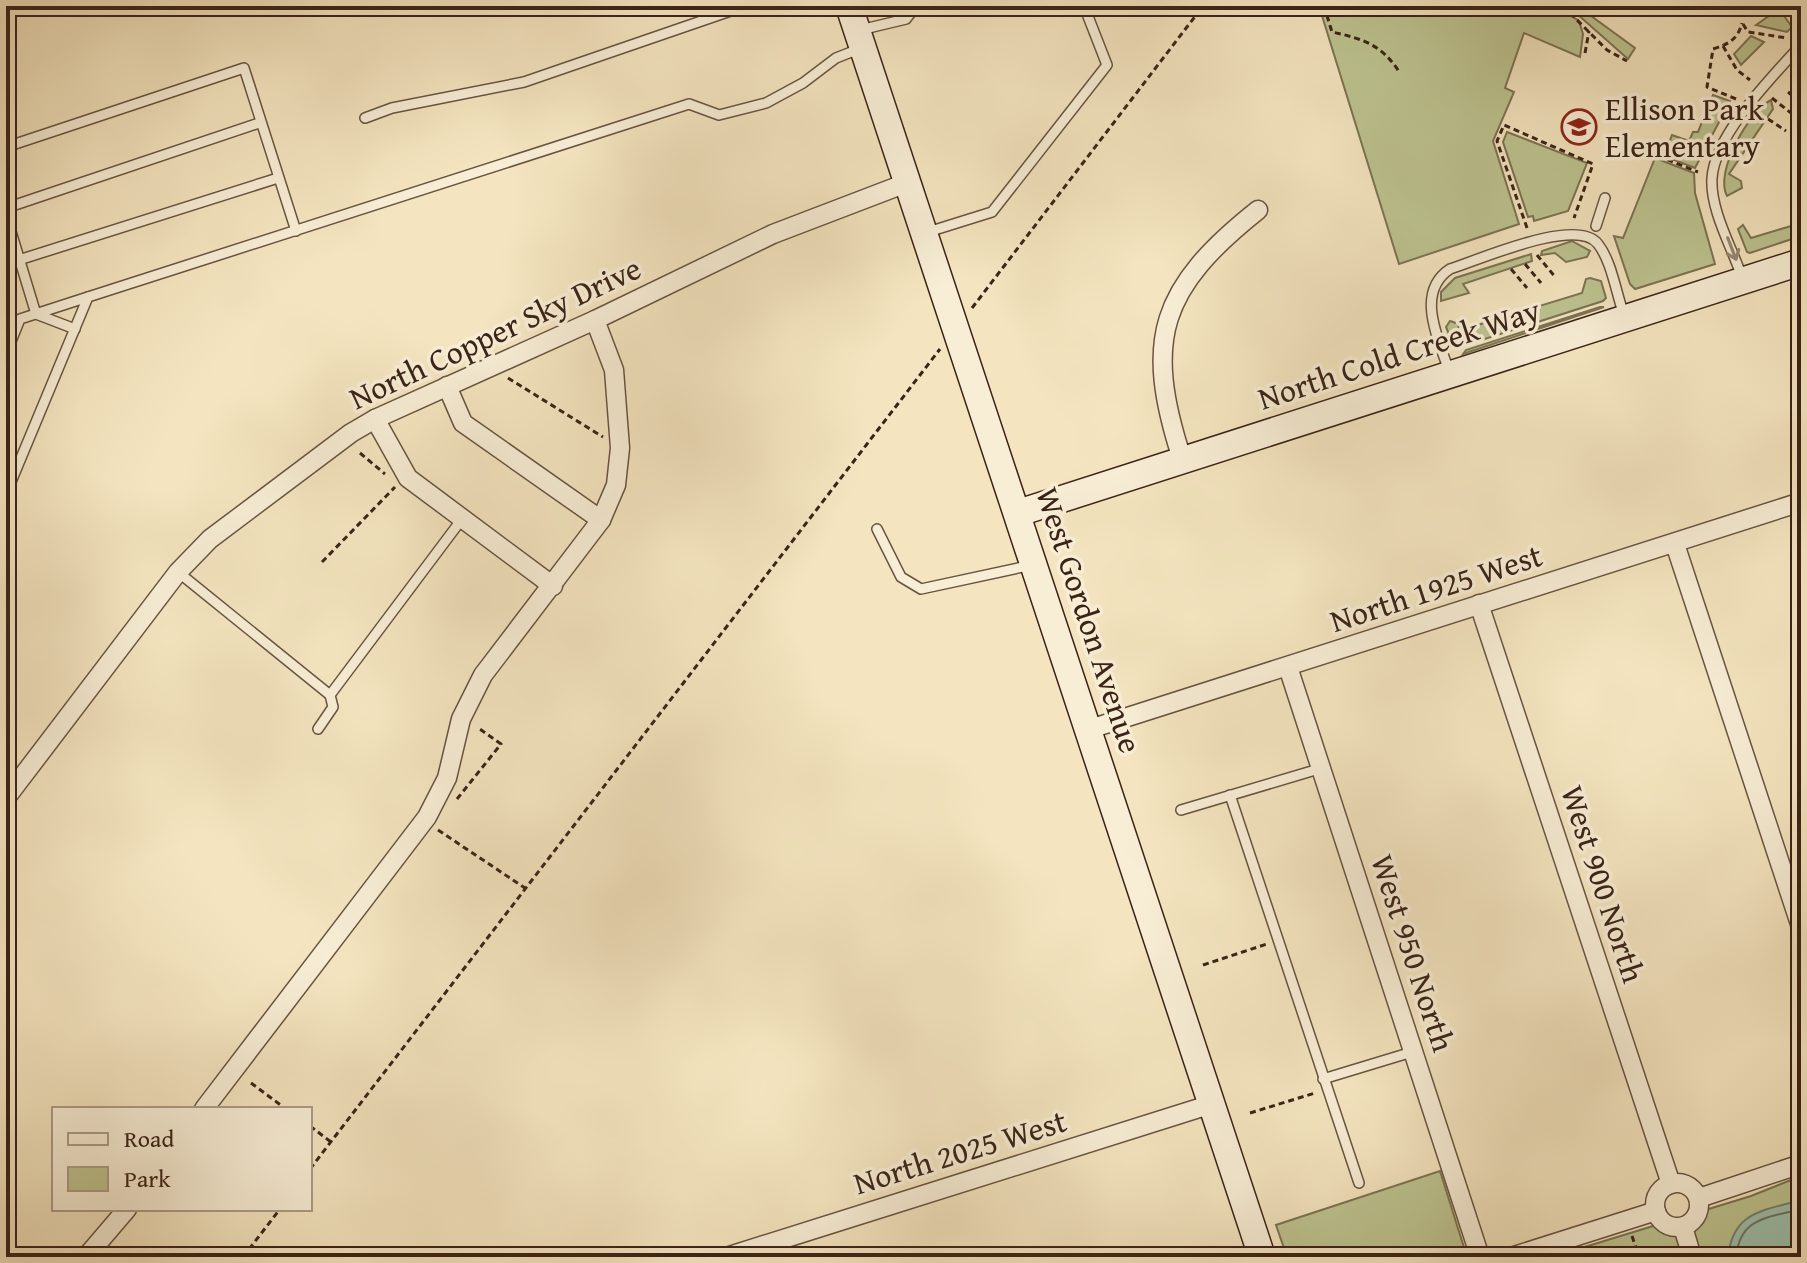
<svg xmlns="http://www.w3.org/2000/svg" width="1807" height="1263" viewBox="0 0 1807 1263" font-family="'Gentium Book Plus',serif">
	<rect width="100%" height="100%" fill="#f4e5c0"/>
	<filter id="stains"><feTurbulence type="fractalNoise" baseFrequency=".0025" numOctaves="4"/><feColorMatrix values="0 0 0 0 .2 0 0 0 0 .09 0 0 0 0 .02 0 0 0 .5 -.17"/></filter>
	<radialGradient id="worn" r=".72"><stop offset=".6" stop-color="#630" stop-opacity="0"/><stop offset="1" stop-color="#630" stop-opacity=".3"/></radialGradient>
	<g fill="#bdc491" stroke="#7c7454" stroke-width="2">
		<polygon points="1319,6 1556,6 1579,21 1583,34 1580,57 1524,33 1505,88 1514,92 1493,141 1519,224 1399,264"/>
		<polygon points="1568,6 1586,6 1583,10 1635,48 1628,59"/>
		<polygon points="1779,9 1792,27 1787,32 1756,25"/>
		<polygon points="1751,36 1764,42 1741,65 1734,54"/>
		<polygon points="1713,95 1730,101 1695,168 1664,156 1672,135 1689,141 1693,132 1698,132"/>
		<path d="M1771,100L1773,109L1729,174L1741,181L1742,188L1727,196C1714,172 1749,111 1771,100Z"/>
		<polygon points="1507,132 1587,163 1568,211 1534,221 1533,216 1528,217 1503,142"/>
		<polygon points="1655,158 1694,173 1695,193 1715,264 1635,289 1630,284 1614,236 1623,238"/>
		<polygon points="1801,223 1801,236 1750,253 1747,252 1738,229 1743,225 1751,238"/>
		<polygon points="1572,241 1590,251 1587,257 1566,262 1555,253 1541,255 1542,251"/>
		<polygon points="1531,254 1532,261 1463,284 1469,293 1441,301 1441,292 1455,278"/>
		<polygon points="1590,278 1601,281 1606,298 1603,301 1463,346 1453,344 1446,327 1450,321 1459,324 1458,331 1582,293 1586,279"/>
		<polygon points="1600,307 1604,307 1463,354 1466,350"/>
		<polygon points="1440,1171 1467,1257 1287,1257 1276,1225"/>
		<polygon points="1801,1176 1801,1257 1552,1257 1751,1196"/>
	</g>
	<path fill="#9dc0ac" stroke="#758170" stroke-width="2" d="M1801,1200V1257H1728C1733,1211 1763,1211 1801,1200Z"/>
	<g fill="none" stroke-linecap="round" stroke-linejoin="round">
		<path stroke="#6c7262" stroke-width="2" d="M1736,1257C1740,1217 1768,1218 1801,1209"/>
		<defs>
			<g id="lane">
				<polyline points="860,30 906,19 916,6"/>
				<polyline points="365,118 392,108 524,82 745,6"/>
				<polyline points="6,147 244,68 296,231"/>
				<polyline points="6,208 259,123"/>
				<polyline points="6,215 36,314 75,329"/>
				<polyline points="1596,226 1605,198"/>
				<polyline points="928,232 992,212 1107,65 1084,6"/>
				<polyline points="6,264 278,178"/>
				<path d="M1743,280C1733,249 1710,211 1712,178C1715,134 1772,77 1801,45"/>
				<polyline points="6,354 20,319 88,297"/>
				<path d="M1449,371C1438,338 1415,292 1450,269C1479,260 1577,216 1598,244C1612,262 1616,293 1624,315"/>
				<polyline points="6,494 88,297 689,104 719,115 766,103 803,83 836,58 859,49"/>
				<polyline points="877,529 901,577 921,589 1032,565"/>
				<polyline points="178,572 330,695"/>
				<polyline points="318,729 333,707 330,695 462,519"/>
				<polyline points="1230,795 1359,1183"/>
				<polyline points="1181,810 1322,768"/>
				<polyline points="1323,1079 1412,1052"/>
			</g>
			<g id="street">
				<polyline points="447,386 463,423 601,520"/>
				<polyline points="375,419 408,478 553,586"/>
				<path d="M1182,459C1143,339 1160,288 1258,210"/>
				<polyline points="1675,544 1801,927"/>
				<polyline points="1479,604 1671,1184"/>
				<polyline points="1288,667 1480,1257"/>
				<polyline points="1090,729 1801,502"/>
				<polyline points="6,798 178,572 210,539 351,433 375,419 595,320 773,234 909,182"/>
				<polyline points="204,1109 427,817 447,778 461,719 483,675 601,520 616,485 620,448 614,370 595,320"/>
				<circle cx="1677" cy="1205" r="22"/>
				<polyline points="1699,1198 1801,1164"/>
				<polyline points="1683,1227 1692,1257"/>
				<polyline points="86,1257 127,1209"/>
				<polyline points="726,1257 1212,1104"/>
				<polyline points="1511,1257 1656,1211"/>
			</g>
			<g id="secondary">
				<polyline points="849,6 1262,1257"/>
				<polyline points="1018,513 1801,262"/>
			</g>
		</defs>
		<use href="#lane" stroke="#685441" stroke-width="12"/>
		<use href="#street" stroke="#685441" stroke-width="21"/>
		<use href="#secondary" stroke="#3a2317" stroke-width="29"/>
		<g stroke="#3a2317" stroke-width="3" stroke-dasharray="6 4" stroke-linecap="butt">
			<path d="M1324,6L1332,32C1364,39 1382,45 1400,73"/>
			<polyline points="1563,6 1607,50 1627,61"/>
			<polyline points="1785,6 1795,20 1801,15"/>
			<polyline points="1743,24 1748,32 1787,38"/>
			<polyline points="1723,46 1737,70 1750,80"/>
			<polyline points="1585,53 1589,31"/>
			<polyline points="1788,92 1801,103"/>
			<polyline points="1772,98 1796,117"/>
			<path d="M1736,99L1707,87L1713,49C1729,44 1738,39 1742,23"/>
			<polyline points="1768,119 1786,131"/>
			<polyline points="1658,156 1698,172"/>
			<polyline points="1527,228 1497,141 1504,125 1593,164 1574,218"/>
			<polyline points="1537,255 1556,278"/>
			<polyline points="1525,264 1541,283"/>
			<polyline points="1511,269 1527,288"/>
			<polyline points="972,308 1203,6"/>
			<polyline points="508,378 603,437"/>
			<polyline points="360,453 385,474"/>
			<polyline points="322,562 395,487"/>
			<polyline points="457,799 501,744 477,727"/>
			<polyline points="438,830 525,888"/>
			<polyline points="1203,965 1267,944"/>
			<polyline points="251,1083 286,1109"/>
			<polyline points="1250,1113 1315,1093"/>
			<polyline points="310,1126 331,1142"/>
			<polyline points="310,1169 940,349"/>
			<polyline points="1632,1236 1636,1248"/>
			<polyline points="243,1257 280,1209"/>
		</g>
		<use href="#lane" stroke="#f8eed6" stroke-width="9"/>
		<use href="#street" stroke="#f8eed6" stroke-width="18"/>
		<use href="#secondary" stroke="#f8eed6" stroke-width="26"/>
	</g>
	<defs><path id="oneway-shaft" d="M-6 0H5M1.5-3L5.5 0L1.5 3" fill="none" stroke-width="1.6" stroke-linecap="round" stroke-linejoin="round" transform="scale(2)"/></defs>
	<use stroke="#998876" href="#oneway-shaft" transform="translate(1732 249) rotate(69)"/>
	<defs>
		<symbol id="school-ring" viewBox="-11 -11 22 22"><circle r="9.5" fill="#f8eed6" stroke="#8f2418" stroke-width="1.5"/><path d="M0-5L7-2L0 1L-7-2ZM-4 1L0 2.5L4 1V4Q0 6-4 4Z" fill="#8f2418"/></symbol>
	</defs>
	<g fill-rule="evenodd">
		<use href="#school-ring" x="1559" y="107" width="40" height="40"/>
	</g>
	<g text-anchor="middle" stroke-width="7" stroke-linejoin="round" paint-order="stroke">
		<g font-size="32" fill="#3a2317" stroke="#f8eed6" text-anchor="start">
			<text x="1605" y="120">Ellison Park<tspan x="1605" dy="37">Elementary</tspan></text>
		</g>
		<g font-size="32" fill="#3a2317" stroke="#f8eed6">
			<text transform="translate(495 333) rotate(-25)" y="11">North Copper Sky Drive</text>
			<text transform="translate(1399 354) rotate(-18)" y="11">North Cold Creek Way</text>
			<text transform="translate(1436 588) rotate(-18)" y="11">North 1925 West</text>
			<text transform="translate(1089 620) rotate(72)" y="11">West Gordon Avenue</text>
			<text transform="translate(1603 884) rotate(72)" y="11">West 900 North</text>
			<text transform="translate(1413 953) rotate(72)" y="11">West 950 North</text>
			<text transform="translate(960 1152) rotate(-17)" y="11">North 2025 West</text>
		</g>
	</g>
	<rect width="1807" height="1263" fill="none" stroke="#f4e5c0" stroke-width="32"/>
	<rect x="8" y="8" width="1791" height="1247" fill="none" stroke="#3a2317" stroke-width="4"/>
	<rect x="16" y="16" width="1775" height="1231" fill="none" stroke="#3a2317" stroke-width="2"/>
	<rect x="52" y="1107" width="260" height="104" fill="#f8eed6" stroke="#ac9d8a" stroke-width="2"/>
	<rect x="68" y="1133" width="40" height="12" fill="#f8eed6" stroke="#ac9d8a" stroke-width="2"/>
	<text x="124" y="1147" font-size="24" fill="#3a2317">Road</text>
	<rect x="68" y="1167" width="40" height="24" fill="#bdc491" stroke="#ac9d8a" stroke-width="2"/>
	<text x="124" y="1187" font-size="24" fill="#3a2317">Park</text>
	<rect width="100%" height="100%" filter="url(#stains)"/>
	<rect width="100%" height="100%" fill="url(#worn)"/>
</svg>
